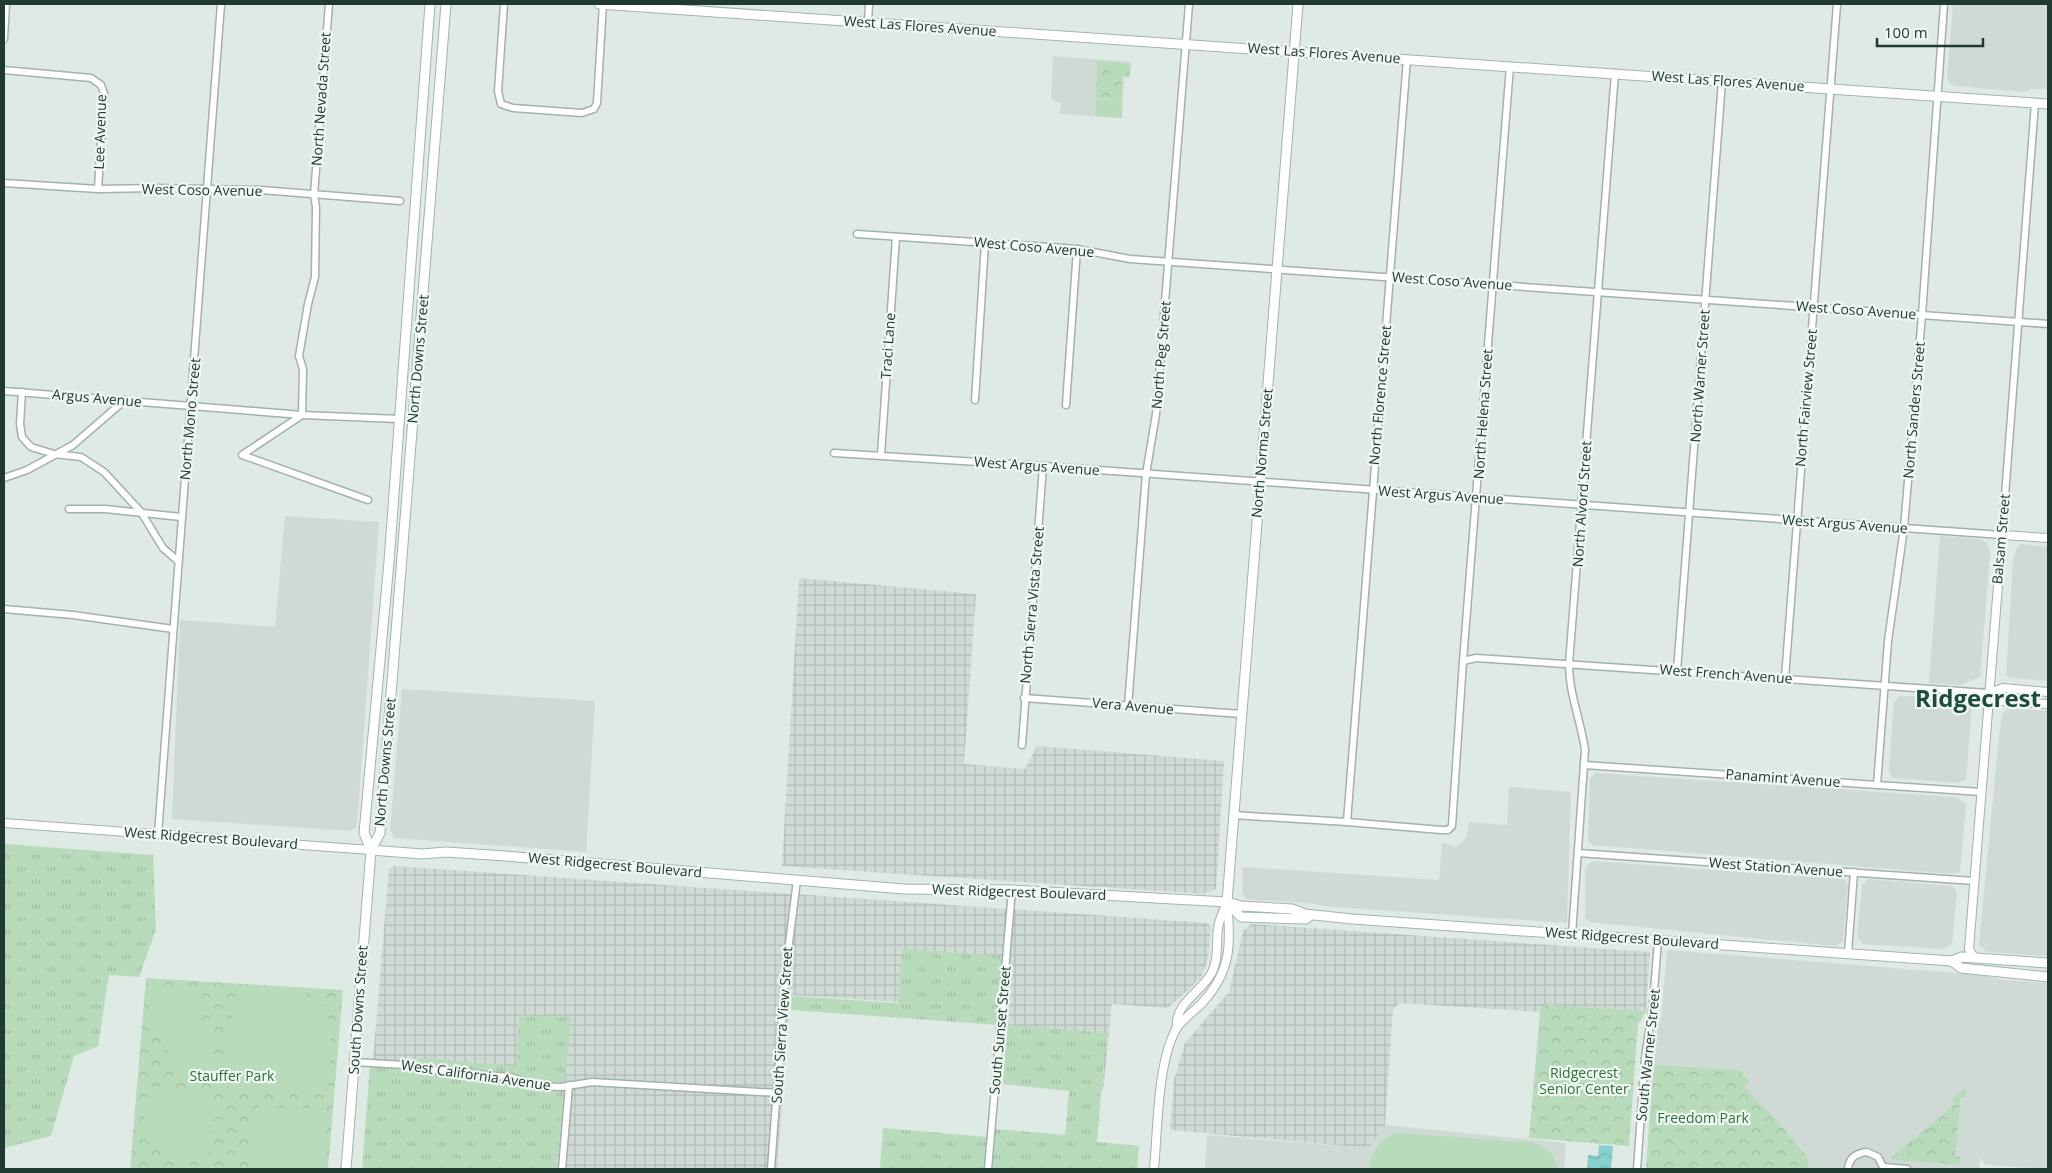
<svg xmlns="http://www.w3.org/2000/svg" width="2052" height="1173" viewBox="0 0 2052 1173" font-family="'Open Sans',sans-serif">
	<defs>
		<pattern id="industrial-grid" width="8" height="8" patternUnits="userSpaceOnUse" patternTransform="scale(1.25)"><rect width="8" height="8" fill="#cedad3"/><path d="M0 4h8M4 0v8" fill="none" stroke="#b1bcb5"/></pattern>
		<pattern id="grass-tufts" width="24" height="20" patternUnits="userSpaceOnUse" patternTransform="scale(1.25)"><rect width="24" height="20" fill="#b8dbbc"/><path d="M3 7l-1-3M5 7V3M7 7l1-3M15 17l-1-3M17 17v-4M19 17l1-3" fill="none" stroke="#9ebda2"/></pattern>
		<pattern id="forest-crowns" width="20" height="18" patternUnits="userSpaceOnUse" patternTransform="scale(1.25)"><rect width="20" height="18" fill="#b8dbbc"/><path d="M2 6a3 3 0 1 1 6 0M12 15a3 3 0 1 1 6 0" fill="none" stroke="#9ebda2"/></pattern>
		<pattern id="water-waves" width="16" height="10" patternUnits="userSpaceOnUse" patternTransform="scale(1.25)"><rect width="16" height="10" fill="#88cfcf"/><path d="M0 5q4-4 8 0t8 0" fill="none" stroke="#75b2b2"/></pattern>
	</defs>
	<rect width="100%" height="100%" fill="#dfeae4"/>
	<g fill="#cedad3">
		<polygon points="1953,4 2048,4 2048,92 2047,89 2031,89 2027,92 1953,86 1947,80"/>
		<polygon points="1053,56 1131,62 1130,78 1124,78 1122,118 1060,114 1061,102 1056,102 1051,98"/>
		<polygon points="285,516 379,522 357,826 351,831 172,819 180,620 275,627"/>
		<polygon points="1940,536 1980,539 1987,543 1990,553 1980,677 1961,685 1929,683"/>
		<polygon points="2021,544 2048,547 2048,681 2011,678 2006,675 2013,561 2016,549"/>
		<polygon points="402,689 595,701 586,852 395,838 390,830"/>
		<polygon points="1900,696 1965,699 1972,705 1966,780 1957,783 1892,778 1889,771 1893,713 1894,702"/>
		<polygon points="2008,708 2048,711 2048,956 1986,952 1979,945 1999,736 2002,714"/>
		<polygon points="1595,773 1957,797 1966,804 1960,872 1953,874 1593,845 1588,841 1590,779"/>
		<polygon points="1509,787 1571,792 1567,923 1323,906 1315,904 1246,899 1242,893 1243,867 1439,880 1442,842 1454,847 1461,844 1467,836 1469,822 1507,825"/>
		<polygon points="1592,861 1844,879 1848,886 1843,942 1835,946 1589,922 1585,918 1585,868"/>
		<polygon points="1868,879 1952,886 1957,892 1952,944 1944,949 1863,944 1857,936 1862,885"/>
		<polygon points="1669,950 1980,975 2004,980 2048,983 2048,1169 1986,1165 1980,1158 1979,1169 1646,1169 1655,1040 1661,1017 1667,952"/>
		<polygon points="1385,1125 1566,1143 1564,1169 1205,1169 1207,1135 1369,1148"/>
	</g>
	<g fill="url(#industrial-grid)">
		<polygon points="799,578 976,594 964,764 1025,769 1037,746 1224,761 1216,889 1204,894 782,866"/>
		<polygon points="394,866 1208,923 1211,927 1208,959 1201,978 1168,1008 1112,1004 1103,1091 1003,1084 1009,1009 791,995 777,1169 364,1169 389,869"/>
		<polygon points="1251,924 1650,952 1646,1011 1543,1005 1540,1012 1400,1003 1393,1009 1385,1125 1369,1148 1170,1130 1174,1080 1185,1043 1229,992 1243,931"/>
	</g>
	<g fill="url(#grass-tufts)">
		<polygon points="4,844 153,855 156,930 139,977 109,975 98,1046 74,1056 51,1136 4,1148"/>
		<polygon points="902,949 1003,956 999,1025 791,1010 792,996 898,1003"/>
		<path d="M519,1015L571,1017L556,1169H362L370,1066C389,1066 406,1067 422,1058L516,1066Z"/>
		<polygon points="1007,1025 1106,1033 1097,1142 1139,1146 1137,1169 992,1169 995,1129 1065,1135 1069,1091 1003,1084"/>
		<polygon points="1966,1087 1965,1098 1960,1098 1955,1156 1961,1157 1960,1165 1892,1159 1892,1157 1954,1105 1952,1099"/>
		<polygon points="883,1128 988,1137 985,1169 880,1169"/>
	</g>
	<g fill="url(#forest-crowns)">
		<polygon points="1098,61 1130,64 1129,76 1122,76 1121,100 1096,98"/>
		<polygon points="146,978 343,990 328,1169 130,1169"/>
		<polygon points="1542,1005 1646,1011 1638,1025 1629,1146 1529,1138 1540,1012"/>
		<polygon points="1654,1065 1739,1070 1749,1082 1744,1087 1773,1116 1808,1158 1809,1169 1646,1169"/>
		<polygon points="1960,1097 1955,1156 1956,1164 1896,1160 1894,1158 1900,1152 1904,1155"/>
	</g>
	<g fill="#b8dbbc">
		<polygon points="1096,99 1122,101 1122,118 1095,116"/>
		<polygon points="239,986 302,991 324,1008 332,1029 328,1089 279,1095 231,1092 223,1080 226,1047"/>
		<path d="M158,988L200,990C199,997 199,1007 196,1014C187,1033 166,1034 148,1035L152,994Z"/>
		<polygon points="195,1025 215,1025 213,1071 208,1075 161,1070 165,1056 176,1036"/>
		<path d="M149,1086L205,1090L213,1098L207,1156C199,1155 190,1158 183,1157C176,1156 167,1151 162,1147C137,1128 147,1110 149,1086Z"/>
		<polygon points="260,1107 326,1109 322,1169 248,1169 253,1115"/>
		<path d="M1398,1133L1537,1143L1553,1155L1558,1169H1369C1372,1152 1379,1138 1398,1133Z"/>
	</g>
	<polygon fill="url(#water-waves)" points="1599,1145 1613,1146 1611,1169 1587,1169 1588,1155 1598,1156"/>
	<g fill="none" stroke-linecap="round" stroke-linejoin="round">
		<defs>
			<g id="minor">
				<polyline points="329,4 314,195 316,207 315,277 308,304 299,356 303,369 302,415 242,455 368,500"/>
				<polyline points="504,4 498,91 501,104 513,108 582,113 594,109 597,103 603,4"/>
				<polyline points="868,23 869,4"/>
				<polyline points="4,39 6,4"/>
				<polyline points="4,70 91,78 101,85 104,93 98,189"/>
				<polyline points="4,183 98,189 157,188 261,190 400,201"/>
				<polyline points="857,234 1077,249 1130,259 2048,324"/>
				<polyline points="4,391 302,415 399,419"/>
				<polyline points="22,392 20,424 22,437 31,447 54,454 81,457 104,472 141,512 163,548 178,561"/>
				<polyline points="975,400 985,243"/>
				<polyline points="1066,405 1077,249"/>
				<polyline points="834,453 1043,466 2002,535 2035,103"/>
				<polyline points="881,455 896,237"/>
				<polyline points="4,478 27,470 73,445 125,400"/>
				<polyline points="69,509 105,509 181,517"/>
				<polyline points="4,609 73,615 173,629"/>
				<polyline points="1463,661 1476,658 1521,661 1988,693"/>
				<polyline points="1677,671 1722,81"/>
				<polyline points="1785,678 1837,4"/>
				<polyline points="1024,698 1241,714"/>
				<polyline points="1128,706 1146,474 1156,414 1189,4"/>
				<polyline points="1022,745 1043,466"/>
				<polyline points="1584,765 1981,792"/>
				<polyline points="1877,785 1888,641 1904,528 1922,315 1944,4"/>
				<polyline points="1233,815 1347,822 1441,830 1448,830 1452,826 1463,661 1510,66"/>
				<polyline points="1347,822 1407,59"/>
				<polyline points="158,834 221,4"/>
				<polyline points="1578,853 1974,881"/>
				<path d="M1572,934L1585,750C1581,721 1569,694 1569,664L1615,73"/>
				<polyline points="1848,954 1854,872"/>
				<polyline points="354,1062 405,1065 439,1071 510,1077 541,1086 561,1087 592,1082 778,1093"/>
				<polyline points="1884,1167 1907,1169"/>
				<polyline points="562,1169 569,1085"/>
				<polyline points="771,1169 786,967 797,880"/>
				<polyline points="988,1169 1012,890"/>
				<polyline points="1637,1169 1645,1058 1653,1004 1658,940"/>
				<path d="M1848,1169C1849,1158 1856,1153 1867,1152L1878,1157L1884,1169"/>
			</g>
			<g id="tertiary">
				<polyline points="1988,693 2001,701 2048,704"/>
				<polyline points="1988,693 2003,688 2048,692"/>
				<polyline points="4,823 371,850"/>
				<polyline points="1974,958 1969,949 2002,535 2048,538"/>
				<path d="M1177,1028C1174,1004 1200,993 1211,974C1219,960 1216,943 1218,928C1219,920 1223,912 1226,905"/>
				<path d="M1154,1169C1158,1128 1157,1065 1176,1029C1182,1019 1195,1011 1203,1002C1232,970 1231,942 1227,902"/>
			</g>
			<g id="secondary">
				<polyline points="599,4 2048,104"/>
				<polyline points="371,850 422,854 446,852 505,856 904,889 1012,890 1227,902 1241,906 1292,909 1305,914 1352,919 1952,961 1961,957 2048,963"/>
				<polyline points="371,850 364,833 389,562 430,4"/>
				<polyline points="1227,902 1298,4"/>
				<polyline points="1227,902 1241,917 1306,919 1311,915"/>
				<polyline points="1952,961 1961,968 2048,977"/>
				<polyline points="346,1169 371,850 380,833 446,4"/>
			</g>
		</defs>
		<use href="#minor" stroke="#a2b2aa" stroke-width="9"/>
		<use href="#tertiary" stroke="#a2b2aa" stroke-width="10"/>
		<use href="#secondary" stroke="#9fb6aa" stroke-width="11"/>
		<use href="#minor" stroke="#fff" stroke-width="6"/>
		<use href="#tertiary" stroke="#fff" stroke-width="8"/>
		<use href="#secondary" stroke="#fff" stroke-width="9"/>
	</g>
	<g text-anchor="middle" stroke-width="4.5" stroke-linejoin="round" paint-order="stroke">
		<g font-size="14" fill="#213a2f" stroke="#f0f7f2">
			<text transform="translate(920 26) rotate(4)" y="5">West Las Flores Avenue</text>
			<text transform="translate(1324 53) rotate(4)" y="5">West Las Flores Avenue</text>
			<text transform="translate(1728 81) rotate(4)" y="5">West Las Flores Avenue</text>
			<text transform="translate(321 99) rotate(-86)" y="5">North Nevada Street</text>
			<text transform="translate(100 132) rotate(-88)" y="5">Lee Avenue</text>
			<text transform="translate(202 190) rotate(1)" y="5">West Coso Avenue</text>
			<text transform="translate(1034 247) rotate(5)" y="5">West Coso Avenue</text>
			<text transform="translate(1452 281) rotate(4)" y="5">West Coso Avenue</text>
			<text transform="translate(1856 310) rotate(4)" y="5">West Coso Avenue</text>
			<text transform="translate(888 346) rotate(-86)" y="5">Traci Lane</text>
			<text transform="translate(1161 355) rotate(-85)" y="5">North Peg Street</text>
			<text transform="translate(418 359) rotate(-85)" y="5">North Downs Street</text>
			<text transform="translate(1700 376) rotate(-86)" y="5">North Warner Street</text>
			<text transform="translate(1380 395) rotate(-85)" y="5">North Florence Street</text>
			<text transform="translate(97 398) rotate(5)" y="5">Argus Avenue</text>
			<text transform="translate(1806 398) rotate(-85)" y="5">North Fairview Street</text>
			<text transform="translate(1914 410) rotate(-85)" y="5">North Sanders Street</text>
			<text transform="translate(1483 414) rotate(-86)" y="5">North Helena Street</text>
			<text transform="translate(190 419) rotate(-85)" y="5">North Mono Street</text>
			<text transform="translate(1262 453) rotate(-85)" y="5">North Norma Street</text>
			<text transform="translate(1037 466) rotate(4)" y="5">West Argus Avenue</text>
			<text transform="translate(1441 495) rotate(4)" y="5">West Argus Avenue</text>
			<text transform="translate(1582 504) rotate(-86)" y="5">North Alvord Street</text>
			<text transform="translate(1845 524) rotate(4)" y="5">West Argus Avenue</text>
			<text transform="translate(2001 539) rotate(-85)" y="5">Balsam Street</text>
			<text transform="translate(1032 605) rotate(-85)" y="5">North Sierra Vista Street</text>
			<text transform="translate(1726 674) rotate(4)" y="5">West French Avenue</text>
			<text transform="translate(1133 706) rotate(5)" y="5">Vera Avenue</text>
			<text transform="translate(385 762) rotate(-85)" y="5">North Downs Street</text>
			<text transform="translate(1783 778) rotate(4)" y="5">Panamint Avenue</text>
			<text transform="translate(211 838) rotate(4)" y="5">West Ridgecrest Boulevard</text>
			<text transform="translate(615 865) rotate(5)" y="5">West Ridgecrest Boulevard</text>
			<text transform="translate(1776 867) rotate(4)" y="5">West Station Avenue</text>
			<text transform="translate(1019 892) rotate(2)" y="5">West Ridgecrest Boulevard</text>
			<text transform="translate(1632 938) rotate(4)" y="5">West Ridgecrest Boulevard</text>
			<text transform="translate(358 1010) rotate(-86)" y="5">South Downs Street</text>
			<text transform="translate(782 1025) rotate(-86)" y="5">South Sierra View Street</text>
			<text transform="translate(1000 1030) rotate(-85)" y="5">South Sunset Street</text>
			<text transform="translate(1648 1055) rotate(-84)" y="5">South Warner Street</text>
			<text transform="translate(476 1075) rotate(8)" y="5">West California Avenue</text>
		</g>
		<g font-size="14" fill="#2c703c" stroke="#f0f7f2">
			<text x="1584" y="1078">Ridgecrest<tspan x="1584" dy="16">Senior Center</tspan></text>
			<text x="232" y="1081">Stauffer Park</text>
			<text x="1703" y="1123">Freedom Park</text>
		</g>
		<g font-size="24" font-weight="bold" fill="#1d4c39" stroke="#f0f7f2">
			<text x="1978" y="707">Ridgecrest</text>
		</g>
	</g>
	<rect width="2052" height="1173" fill="none" stroke="#213a2f" stroke-width="10"/>
	<path d="M1877 38v8h106v-8" fill="none" stroke="#213a2f" stroke-width="2.5"/>
	<text x="1884" y="38" font-size="15" fill="#213a2f" stroke="#f0f7f2" stroke-width="4" paint-order="stroke">100 m</text>
</svg>
